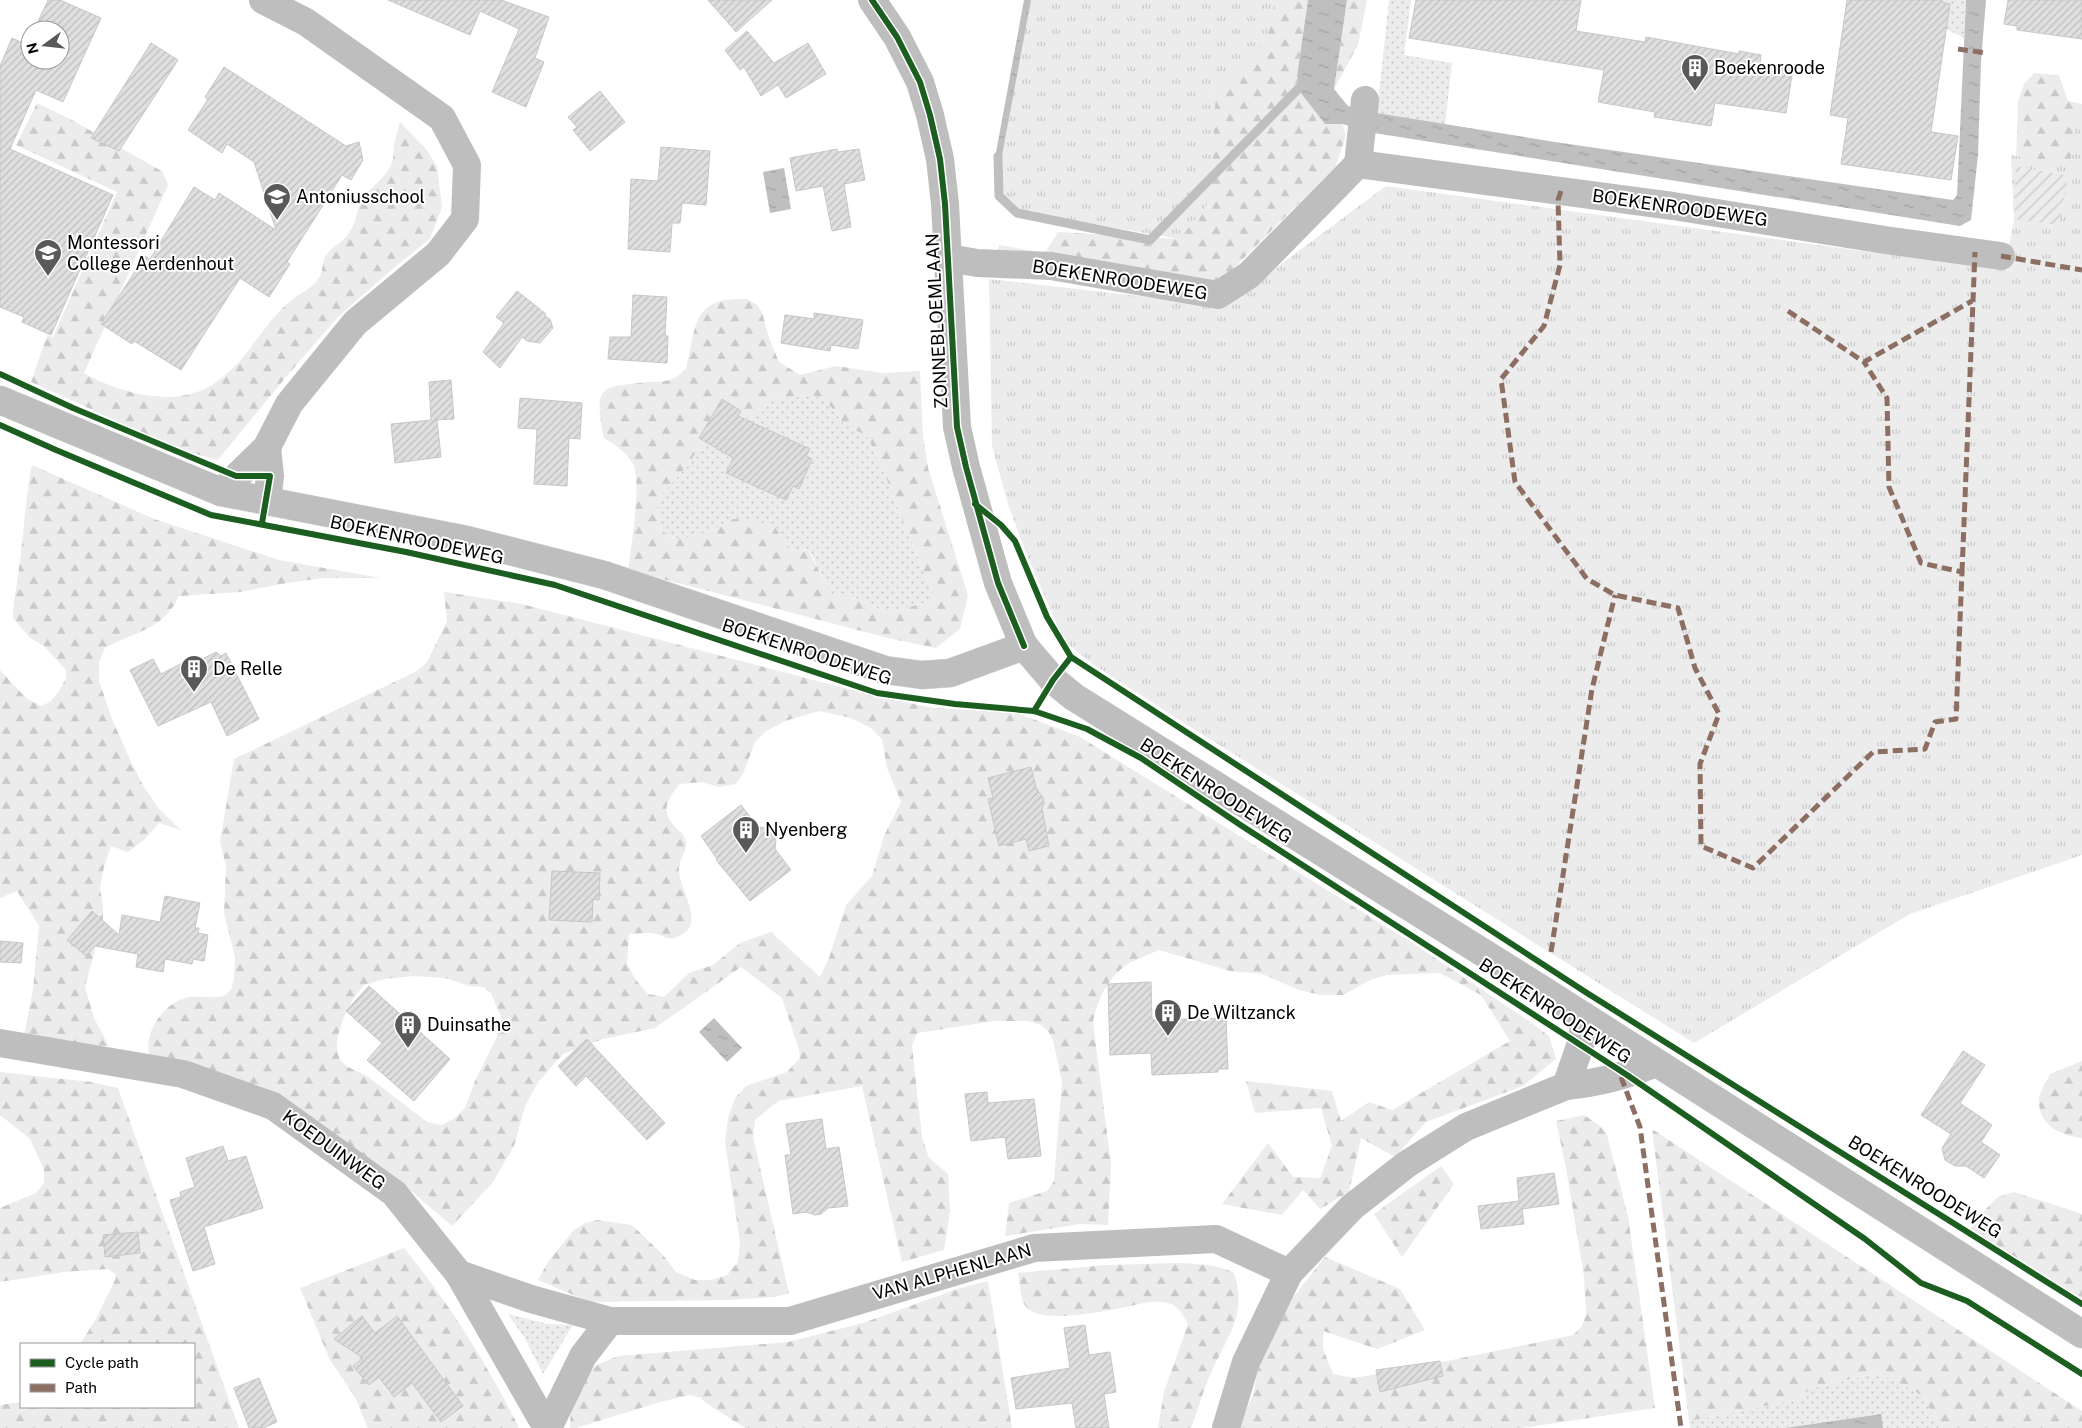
<svg xmlns="http://www.w3.org/2000/svg" width="2082" height="1428" viewBox="0 0 2082 1428" font-family="'Public Sans',sans-serif">
	<defs>
		<pattern id="grass-dots" width="8" height="8" patternUnits="userSpaceOnUse" patternTransform="scale(1.25)"><rect width="8" height="8" fill="#ececec"/><path d="M2 2h.1M6 6h.1" fill="none" stroke="#c9c9c9" stroke-width="1.8" stroke-linecap="round"/></pattern>
		<pattern id="forest-firs" width="22" height="20" patternUnits="userSpaceOnUse" patternTransform="scale(1.25)"><rect width="22" height="20" fill="#ececec"/><path d="M5 1l3.5 6h-7zM16 11l3.5 6h-7z" fill="#c9c9c9"/></pattern>
		<pattern id="park-tufts" width="24" height="20" patternUnits="userSpaceOnUse" patternTransform="scale(1.25)"><rect width="24" height="20" fill="#ececec"/><path d="M3 7l-1-3M5 7V3M7 7l1-3M15 17l-1-3M17 17v-4M19 17l1-3" fill="none" stroke="#c9c9c9"/></pattern>
		<pattern id="garden-furrows" width="10" height="10" patternUnits="userSpaceOnUse" patternTransform="scale(1.25)"><rect width="10" height="10" fill="#ececec"/><path d="M-1 1l2-2M0 10L10 0M9 11l2-2" fill="none" stroke="#c9c9c9"/></pattern>
		<pattern id="water-ripples" width="26" height="14" patternUnits="userSpaceOnUse" patternTransform="scale(1.25)"><rect width="26" height="14" fill="#bfbfbf"/><path d="M2 4q2-2 4 0t4 0M15 11q2-2 4 0t4 0" fill="none" stroke="#a2a2a2"/></pattern>
		<pattern id="building-hatch" width="6" height="6" patternUnits="userSpaceOnUse" patternTransform="scale(1.25)"><rect width="6" height="6" fill="#dfdfdf"/><path d="M-1 1l2-2M0 6l6-6M5 7l2-2" fill="none" stroke="#bebebe"/></pattern>
	</defs>
	<rect width="100%" height="100%" fill="#fff"/>
	<g fill="url(#grass-dots)">
		<polygon points="1389,0 1411,0 1404,55 1452,63 1445,125 1377,113"/>
		<polygon points="1942,0 1966,0 1964,38 1946,29"/>
		<path d="M802,396H815L824,400L837,413L844,424L867,436L883,470L935,600L887,613L857,599L831,594L810,551L788,549L733,519C719,527 696,540 679,539C673,539 667,533 661,530L657,506L661,495L688,465L696,452L713,433L717,420L760,414L773,400Z"/>
		<polygon points="508,1314 548,1324 573,1325 543,1374 524,1337"/>
		<polygon points="1877,1373 1910,1388 1924,1397 1940,1428 1883,1428 1880,1414 1785,1428 1690,1428 1689,1421 1795,1400 1812,1388"/>
	</g>
	<g fill="url(#forest-firs)" fill-rule="evenodd">
		<polygon points="1275,0 1308,0 1297,76 1300,92 1325,124 1342,124 1346,135 1336,166 1213,289 993,269 999,245 1045,253 1058,232 1179,239 1203,176 1216,91"/>
		<polygon points="1347,0 1367,0 1358,45 1334,89"/>
		<polygon points="2034,73 2059,75 2068,101 2082,104 2082,128 2059,225 2016,166 2018,101 2024,84"/>
		<path d="M37,103L72,120L163,172L168,185L84,373C114,390 159,404 194,393C238,379 255,334 286,305C296,295 311,290 319,278C324,271 321,262 327,254C333,246 343,242 349,233C357,223 356,209 363,198C372,186 387,177 392,163C394,157 393,150 394,144C396,137 398,129 400,122L427,150L437,167L442,207L430,239L396,266L337,318L286,377L218,460L178,449L31,382L47,335L53,337L117,192L16,145Z"/>
		<path d="M747,299L757,305L762,312L769,338L779,362L800,375L836,366L882,373L920,371L923,436L928,468L968,595L960,629L936,648L892,639L628,570C631,549 642,480 633,464C626,452 616,445 604,438C593,385 600,387 649,382C656,382 663,382 669,380C675,379 681,373 686,369C697,326 690,297 747,299ZM802,396H815L824,400L837,413L844,424L867,436L883,470L935,600L887,613L857,599L831,594L809,551L788,549L775,527L747,519H733L711,531L680,539L673,538L661,530L657,506L661,495L688,465L696,452L713,433L739,417L752,418L760,414L773,400Z"/>
		<path d="M32,465L154,519L279,560L381,578H324L287,583L240,592L179,596C164,630 133,632 105,648L99,662V681L112,719L132,764L144,787L159,809L181,830L159,823L144,840L128,852L111,846L104,867L100,888L103,907V920L85,987L94,1018L109,1046L23,1041L33,989L39,926L17,891L0,898V670L27,699L42,706L51,701L59,691L66,678V670L44,646L30,638L13,618C13,601 17,586 19,568C24,534 25,499 32,465Z"/>
		<path d="M444,592L522,604L879,697L934,708L1015,712L1080,737L1411,942L1526,1019L1549,1036L1556,1059L1523,1086L1426,1122L1395,1157L1361,1138L1349,1192L1320,1209L1303,1190L1282,1215L1222,1204L1268,1143L1293,1177L1320,1178L1332,1146L1321,1108L1255,1113L1246,1081L1332,1091L1341,1121L1369,1102L1392,1110L1510,1041L1481,995L1440,973L1386,975L1368,981L1343,995H1321L1299,990L1262,974L1230,971L1159,950C1149,955 1136,959 1126,965C1108,978 1097,1000 1093,1022L1111,1165L1108,1225L1080,1224L1005,1236L1009,1203L1047,1191L1054,1181L1062,1082L1053,1040L1048,1031L1041,1025L1028,1021H995L917,1033L912,1046L922,1137L929,1158L948,1174L950,1211L944,1250L902,1262L862,1086L778,1101L755,1120L753,1137L789,1293L775,1297L730,1300L590,1302L538,1280L548,1262L573,1231L585,1223L597,1220L632,1225L663,1255L676,1272L695,1280H711L727,1275L738,1262L740,1242L725,1143L728,1118L735,1098L746,1086L787,1072L800,1058L799,1050L782,998L741,967L655,1028L603,1039L563,1054L538,1082L525,1106L514,1146L493,1182L452,1226L390,1173L313,1120L150,1057C142,1033 164,1002 189,997C201,996 213,998 224,996L231,990L234,978L235,957L224,913L226,866L220,842L234,759L417,671L427,662L447,621ZM819,711L851,718L871,728L882,739L887,768L901,802L884,836L872,876L846,905L829,958L820,977L771,932L740,943L713,965L689,973L664,997L648,994L636,980L627,964L629,934C636,934 648,932 656,934C664,936 668,941 677,937C709,925 678,890 679,869C679,860 687,851 686,843C686,838 682,833 678,830C660,812 665,802 680,784L702,782L719,787L736,784L743,774L755,742L766,731L785,721ZM414,976L445,978L469,986L484,987L491,993L501,1017L497,1037L475,1081L465,1108L455,1118L442,1125L427,1122L367,1076L348,1067L340,1060L337,1051V1039L343,1019L353,999L364,985L385,979Z"/>
		<path d="M2082,1061V1138C2061,1136 2038,1125 2039,1100C2039,1092 2047,1081 2050,1074Z"/>
		<polygon points="0,1072 91,1082 118,1088 239,1428 0,1428 0,1405 21,1402 21,1407 194,1407 194,1344 80,1344 96,1319 116,1278 115,1274 108,1269 64,1272 0,1282 0,1208 36,1193 44,1183 44,1170 30,1139 0,1115"/>
		<polygon points="1584,1115 1600,1126 1607,1135 1628,1216 1655,1408 1522,1428 1239,1428 1253,1394 1263,1348 1283,1310 1325,1257 1400,1289 1425,1330 1377,1349 1323,1331 1323,1349 1333,1374 1354,1378 1423,1366 1573,1335 1582,1326 1586,1315 1584,1276 1566,1168 1556,1121"/>
		<polygon points="1652,1129 2082,1411 2082,1428 1940,1428 1924,1397 1910,1388 1877,1373 1812,1388 1795,1400 1689,1421"/>
		<polygon points="1441,1166 1454,1184 1402,1257 1374,1214"/>
		<polygon points="2014,1192 2082,1214 2082,1301 1969,1231 1986,1209 1998,1197"/>
		<path d="M404,1248C449,1303 488,1365 519,1428H368L355,1397L330,1360L300,1288Z"/>
		<path d="M1179,1263C1198,1264 1217,1264 1234,1273C1248,1314 1227,1337 1211,1373C1203,1390 1198,1410 1191,1428H1158L1164,1392L1188,1324C1184,1317 1179,1307 1171,1304C1157,1298 1140,1304 1126,1307C1104,1311 1042,1325 1026,1307C1020,1300 1020,1282 1018,1273L1106,1265Z"/>
		<polygon points="988,1281 1012,1428 745,1428 706,1403 701,1398 690,1395 660,1402 576,1428 570,1428 571,1403 579,1386 595,1366 618,1356 788,1342 863,1323 957,1289"/>
	</g>
	<g fill="url(#park-tufts)">
		<path d="M1029,0H1275L1268,38L1216,91L1210,201L1179,239L1020,211C998,198 1002,184 1001,161Z"/>
		<polygon points="2078,109 2082,110 2082,855 1910,914 1694,1043 1181,721 1091,663 1064,641 1024,548 1008,504 992,446 989,279 1225,306 1386,186 1965,265 2006,264 2014,219 2011,155 2070,165"/>
	</g>
	<polygon fill="url(#garden-furrows)" points="2016,166 2068,176 2059,225 2014,219"/>
	<g fill="url(#water-ripples)">
		<polygon points="1024,0 1031,0 1001,161 995,158"/>
		<polygon points="1308,0 1347,0 1334,89 1348,106 1377,113 1555,142 1953,200 1957,195 1966,0 1986,0 1981,62 1978,155 1971,220 1960,226 1374,133 1342,124 1325,124 1300,92 1297,76"/>
		<polygon points="784,168 791,209 770,213 763,172"/>
		<polygon points="714,1018 742,1048 727,1062 699,1032"/>
		<polygon points="1881,1414 1883,1428 1785,1428"/>
	</g>
	<g fill="none" stroke-linecap="round" stroke-linejoin="round">
		<polyline stroke="#bfbfbf" stroke-width="9" points="998,156 999,196 1017,213 1150,240 1300,87"/>
	</g>
	<g fill="url(#building-hatch)" stroke="#c7c7c7">
		<polygon points="48,0 60,0 101,18 63,102 36,90 10,149 113,195 51,335 22,322 24,317 0,307 0,66 12,38 27,45 30,39 30,60 60,60 60,30 34,30"/>
		<polygon points="388,0 501,0 549,17 535,58 544,62 526,107 492,92 519,29 480,11 470,35"/>
		<polygon points="708,0 772,0 736,32"/>
		<polygon points="1416,0 1581,0 1576,31 1645,42 1646,37 1739,54 1739,51 1761,55 1760,64 1793,69 1786,113 1715,103 1711,126 1654,117 1655,112 1598,102 1604,70 1409,38"/>
		<polygon points="1847,0 1942,0 1942,2 1950,4 1931,132 1958,136 1951,180 1841,164 1848,118 1830,115"/>
		<polygon points="2008,0 2082,0 2082,39 2017,30 2017,26 2004,24"/>
		<polygon points="747,31 774,63 808,43 826,74 786,98 778,85 761,96 744,67 740,70 725,50"/>
		<polygon points="151,43 178,60 119,151 91,138"/>
		<polygon points="224,67 346,146 359,142 363,160 351,180 342,175 287,262 290,264 269,297 240,278 181,370 134,341 132,344 101,324 145,256 150,259 194,187 215,200 219,193 276,230 254,162 227,144 222,153 188,130 208,99 205,97"/>
		<polygon points="600,91 625,122 590,151 573,130 577,127 568,117"/>
		<polygon points="661,147 710,151 706,205 682,203 680,223 672,223 670,252 628,249 631,179 658,181"/>
		<polygon points="837,149 838,152 859,149 865,180 844,184 851,227 832,231 823,186 796,191 790,158"/>
		<polygon points="517,291 546,314 545,316 550,319 553,328 540,343 527,341 522,337 500,368 483,352 504,323 496,317"/>
		<polygon points="633,295 667,297 665,336 668,336 667,363 608,359 610,337 631,337"/>
		<polygon points="814,313 863,320 858,349 831,345 830,351 781,343 785,315 814,319"/>
		<polygon points="451,380 454,419 437,420 441,457 395,463 391,424 431,420 429,382"/>
		<polygon points="520,398 582,403 580,439 569,438 567,486 534,484 537,429 518,428"/>
		<polygon points="722,399 741,411 738,416 810,449 806,456 812,459 799,489 793,486 786,500 726,473 733,458 699,438"/>
		<polygon points="216,652 221,656 226,653 259,719 227,736 211,702 158,726 130,670 153,659 161,674 190,659 195,663"/>
		<polygon points="1031,767 1037,791 1043,797 1044,804 1042,808 1049,846 1029,851 1026,839 999,846 988,799 993,798 988,778"/>
		<polygon points="741,805 758,827 767,828 776,840 775,849 791,870 750,901 716,860 717,859 701,836"/>
		<polygon points="552,871 600,873 599,900 593,899 592,922 549,920"/>
		<polygon points="165,896 200,903 195,928 199,928 198,933 208,935 204,961 193,959 192,964 165,959 163,972 136,967 138,954 95,946 86,956 67,940 92,911 119,935 122,915 160,922"/>
		<polygon points="0,941 23,943 21,963 0,962"/>
		<polygon points="1151,982 1152,1020 1226,1018 1228,1069 1218,1069 1218,1072 1152,1075 1151,1053 1110,1055 1108,984"/>
		<polygon points="369,986 450,1059 414,1101 367,1060 382,1043 346,1011"/>
		<polygon points="587,1039 665,1123 647,1140 586,1076 576,1086 558,1066"/>
		<polygon points="1963,1051 1985,1065 1960,1103 1992,1125 1981,1142 2000,1155 1984,1178 1966,1166 1955,1166 1945,1160 1942,1148 1951,1134 1921,1115"/>
		<polygon points="987,1092 988,1103 1034,1099 1041,1156 1008,1159 1005,1137 971,1141 965,1094"/>
		<polygon points="822,1119 826,1149 839,1147 848,1206 828,1208 821,1214 815,1215 806,1212 793,1214 785,1155 791,1155 786,1124"/>
		<polygon points="223,1146 228,1161 246,1156 263,1208 204,1227 215,1264 193,1271 170,1200 181,1197 180,1192 195,1187 186,1158"/>
		<polygon points="1554,1173 1559,1204 1522,1209 1524,1224 1481,1229 1478,1206 1519,1201 1517,1178"/>
		<polygon points="138,1232 140,1253 105,1257 103,1235"/>
		<polygon points="362,1316 375,1333 397,1316 463,1406 441,1422 412,1383 394,1397 379,1377 369,1385 353,1366 363,1358 334,1339"/>
		<polygon points="1085,1325 1089,1355 1110,1352 1116,1392 1104,1394 1109,1428 1076,1428 1072,1403 1016,1409 1011,1378 1070,1368 1064,1328"/>
		<polygon points="1440,1361 1443,1376 1380,1392 1376,1370"/>
		<polygon points="259,1378 277,1422 263,1428 249,1428 234,1388"/>
	</g>
	<g fill="none" stroke-linecap="round" stroke-linejoin="round">
		<defs>
			<polyline id="major" points="0,400 221,492 467,540 604,575 885,670 922,675 950,673 1024,646 1053,680 1074,697 1538,987 2082,1334"/>
		</defs>
		<use href="#major" stroke="#dbdbdb" stroke-width="29"/>
		<g stroke="#bebebe" stroke-width="28">
			<polyline points="872,0 897,37 920,82 930,115 940,159 945,204 957,427 966,467 998,583 1024,646"/>
			<polyline points="1358,164 1365,100"/>
			<polyline points="949,258 977,263 1051,266 1218,295 1249,275 1358,164 1673,206 1885,240 2001,256"/>
			<polyline points="221,492 267,447 289,404 355,323 438,254 465,219 467,165 442,118 306,22 263,0"/>
			<polyline points="267,501 270,476 267,447"/>
			<polyline points="0,1043 183,1074 273,1106 394,1193 459,1274 547,1428"/>
			<path d="M1566,1086C1599,1083 1626,1076 1656,1063"/>
			<polyline points="459,1274 531,1299 610,1321 790,1321 1034,1248 1216,1239 1289,1273"/>
			<polyline points="548,1428 583,1356 610,1321"/>
			<polyline points="1226,1428 1246,1362 1289,1273 1352,1207 1407,1164 1466,1127 1566,1086 1580,1046 1586,1018"/>
		</g>
		<use href="#major" stroke="#bebebe" stroke-width="28"/>
		<g stroke="#8d6e63" stroke-width="5" stroke-dasharray="10 5" stroke-linecap="butt">
			<polyline points="1958,49 1986,53"/>
			<polyline points="1561,191 1558,200 1560,265 1544,326 1501,379 1515,482 1587,579 1615,595 1678,608 1695,668 1719,714 1700,764 1701,846 1753,868 1873,752 1925,749 1935,722 1956,719 1962,572 1921,563 1889,487 1887,398 1864,362"/>
			<polyline points="2001,256 2082,270"/>
			<polyline points="1788,311 1864,362 1972,301"/>
			<polyline points="1962,572 1975,252"/>
			<polyline points="1551,952 1592,689 1615,595"/>
			<polyline points="1621,1077 1640,1127 1681,1428"/>
		</g>
		<defs>
			<g id="cycleway">
				<polyline points="872,0 897,37 920,82 930,115 940,159 945,204 957,427 966,467 998,583 1024,646"/>
				<polyline points="0,374 73,408 236,476 270,476 262,523"/>
				<polyline points="0,425 56,450 211,515 406,552 555,585 877,693 955,704 1034,711 1087,729 1141,758 1242,826 1627,1075 1865,1239 1921,1283 1967,1301 2082,1374"/>
				<polyline points="975,504 1001,525 1015,541 1047,617 1071,657 1587,993 2082,1304"/>
				<polyline points="1034,711 1053,680 1071,657"/>
			</g>
		</defs>
		<use href="#cycleway" stroke="#fff" stroke-width="9"/>
		<use href="#cycleway" stroke="#1b5e20" stroke-width="6"/>
	</g>
	<defs>
		<symbol id="building-pin" viewBox="-11 -11 22 30"><path d="M0 17L-7.5 6A9.5 9.5 0 1 1 7.5 6Z" fill="#595959" stroke="#fff"/><path d="M-4-6H4V6H1V3H-1V6H-4ZM-2.5-4.3h1.7v1.8h-1.7ZM.8-4.3h1.7v1.8H.8ZM-2.5-1h1.7V.8h-1.7ZM.8-1h1.7V.8H.8Z" fill="#fff"/></symbol>
		<symbol id="school-pin" viewBox="-11 -11 22 30"><path d="M0 17L-7.5 6A9.5 9.5 0 1 1 7.5 6Z" fill="#595959" stroke="#fff"/><path d="M0-5L7-2L0 1L-7-2ZM-4 1L0 2.5L4 1V4Q0 6-4 4Z" fill="#fff"/></symbol>
		<symbol id="university-pin" viewBox="-11 -11 22 30"><path d="M0 17L-7.5 6A9.5 9.5 0 1 1 7.5 6Z" fill="#595959" stroke="#fff"/><path d="M0-5L7-2L0 1L-7-2ZM-4 1L0 2.5L4 1V4Q0 6-4 4Z" fill="#fff"/></symbol>
	</defs>
	<g fill-rule="evenodd">
		<use href="#building-pin" x="1679" y="52" width="32" height="43"/>
		<use href="#school-pin" x="261" y="181" width="32" height="43"/>
		<use href="#university-pin" x="32" y="237" width="32" height="43"/>
		<use href="#building-pin" x="178" y="653" width="32" height="43"/>
		<use href="#building-pin" x="730" y="814" width="32" height="43"/>
		<use href="#building-pin" x="1152" y="997" width="32" height="43"/>
		<use href="#building-pin" x="392" y="1009" width="32" height="43"/>
	</g>
	<g text-anchor="middle" stroke-width="4" stroke-linejoin="round" paint-order="stroke">
		<g font-size="18" fill="#000" stroke="#fff" text-anchor="start">
			<text x="1714" y="74">Boekenroode</text>
			<text x="296" y="203">Antoniusschool</text>
			<text x="67" y="249">Montessori<tspan x="67" dy="21">College Aerdenhout</tspan></text>
			<text x="213" y="675">De Relle</text>
			<text x="765" y="836">Nyenberg</text>
			<text x="1187" y="1019">De Wiltzanck</text>
			<text x="427" y="1031">Duinsathe</text>
		</g>
		<g font-size="18" fill="#000" stroke="#fff">
			<text transform="translate(1680 208) rotate(8)" y="6">BOEKENROODEWEG</text>
			<text transform="translate(1120 280) rotate(9)" y="6">BOEKENROODEWEG</text>
			<text transform="translate(937 321) rotate(-93)" y="6">ZONNEBLOEMLAAN</text>
			<text transform="translate(417 540) rotate(12)" y="6">BOEKENROODEWEG</text>
			<text transform="translate(807 652) rotate(18)" y="6">BOEKENROODEWEG</text>
			<text transform="translate(1216 791) rotate(33)" y="6">BOEKENROODEWEG</text>
			<text transform="translate(1555 1011) rotate(33)" y="6">BOEKENROODEWEG</text>
			<text transform="translate(334 1150) rotate(36)" y="6">KOEDUINWEG</text>
			<text transform="translate(1925 1187) rotate(32)" y="6">BOEKENROODEWEG</text>
			<text transform="translate(952 1272) rotate(-16)" y="6">VAN ALPHENLAAN</text>
		</g>
	</g>
	<rect x="20" y="1343" width="175" height="65" fill="#ffffff" stroke="#999999"/>
	<rect x="30" y="1359" width="25" height="8" fill="#1b5e20" stroke="#999999"/>
	<text x="65" y="1368" font-size="15" fill="#000000">Cycle path</text>
	<rect x="30" y="1384" width="25" height="8" fill="#8d6e63" stroke="#999999"/>
	<text x="65" y="1393" font-size="15" fill="#000000">Path</text>
	<g transform="translate(45 45) rotate(255)"><circle r="24" fill="#ffffff" stroke="#999999"/>
	<path d="M0-4L9 19L0 12L-9 19Z" fill="#595959"/>
	<text y="-8" font-size="14" font-weight="bold" text-anchor="middle" fill="#000000">N</text>
	</g>
</svg>
